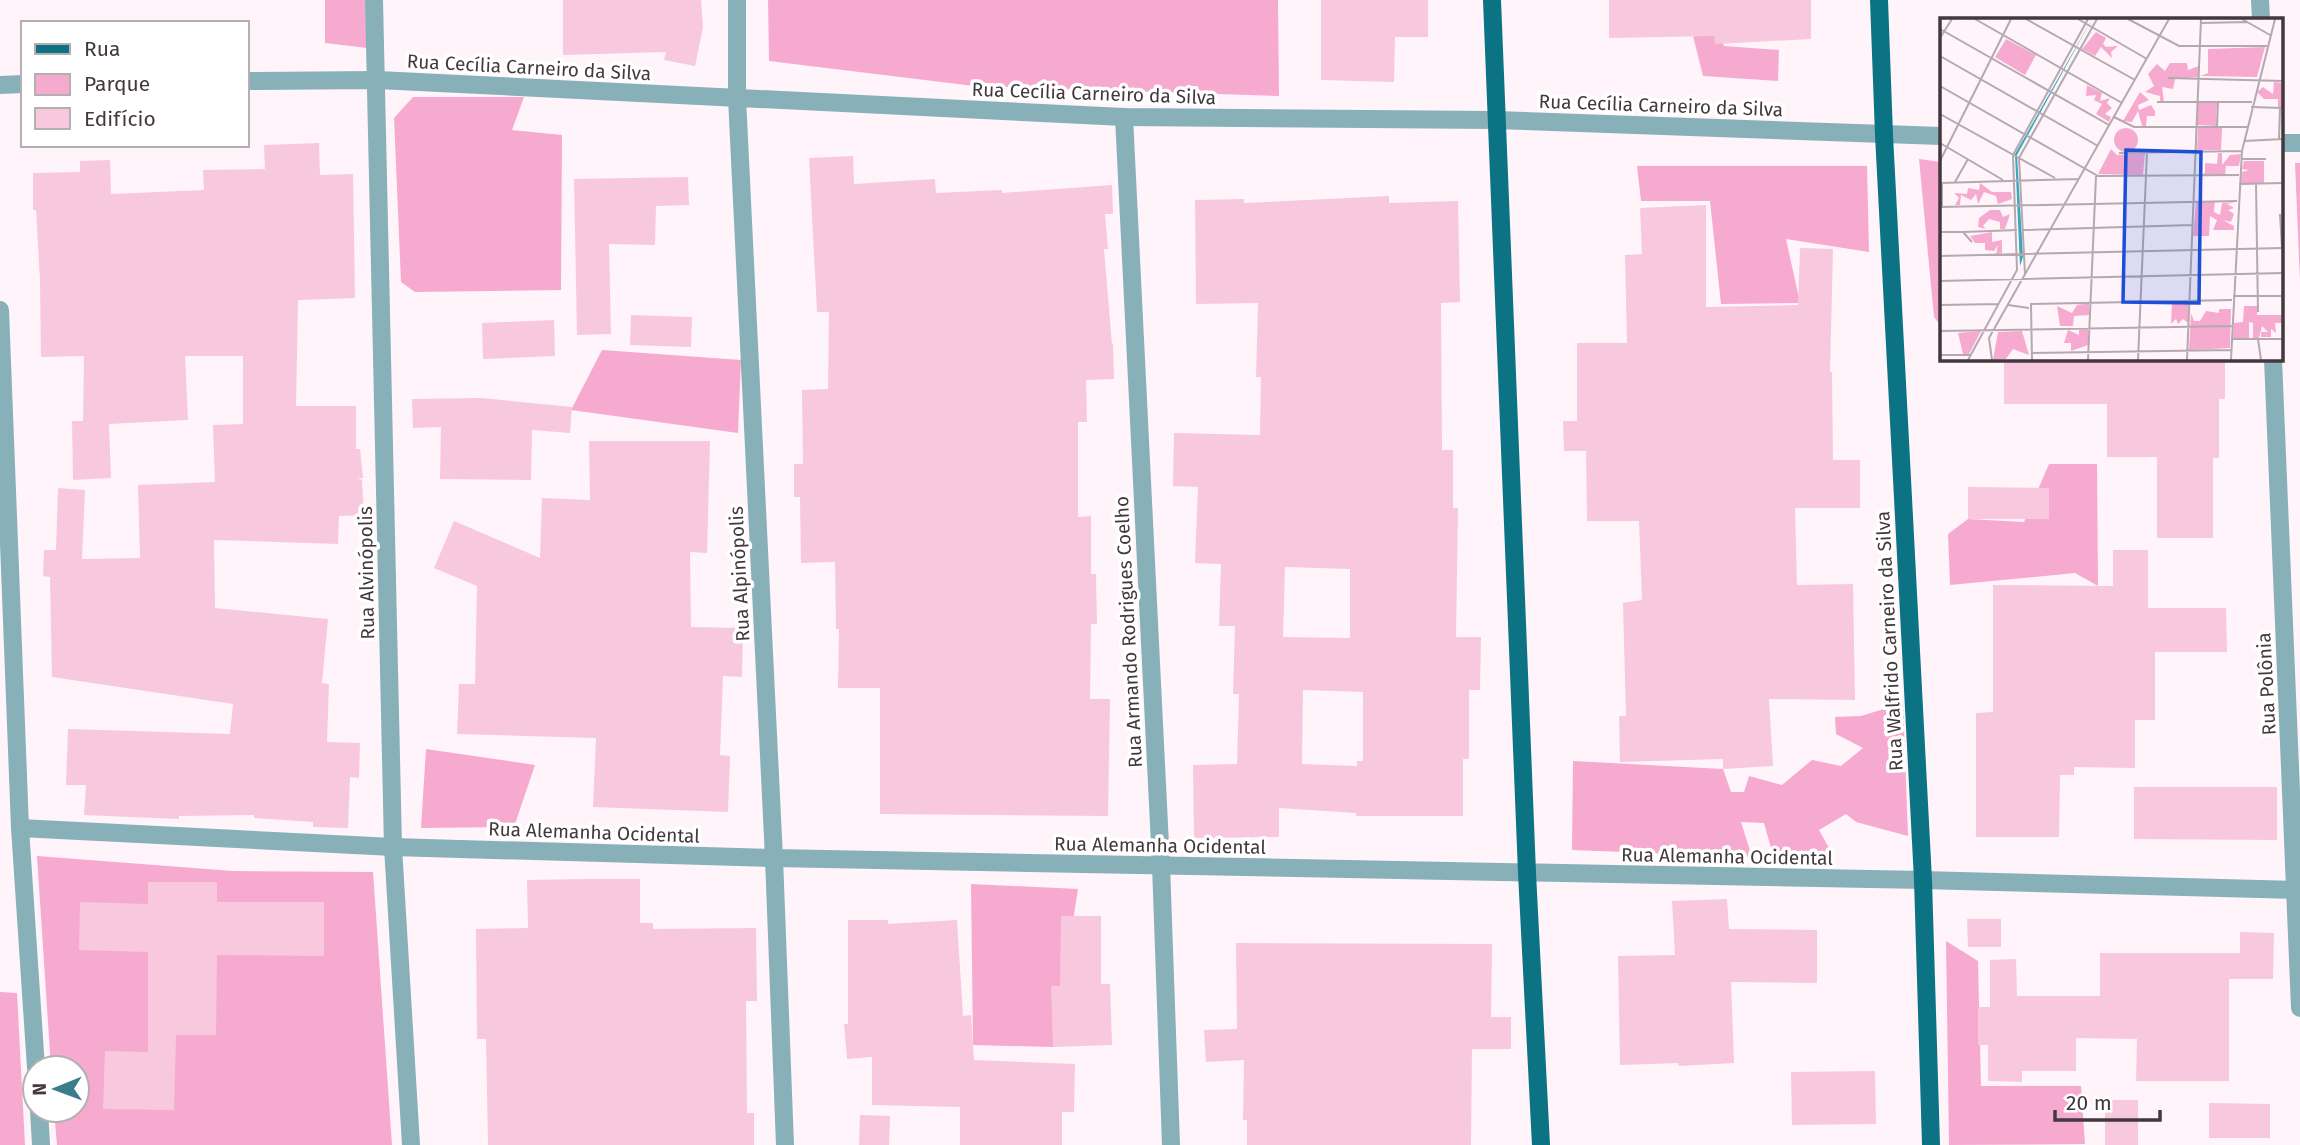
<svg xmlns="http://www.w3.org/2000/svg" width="2300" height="1145" viewBox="0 0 2300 1145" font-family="'Fira Sans',sans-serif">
	<rect width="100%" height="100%" fill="#fff4f9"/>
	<g fill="#f6aad0">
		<polygon points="325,0 365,0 367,48 325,43"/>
		<polygon points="768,0 1278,0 1279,96 974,86 769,61"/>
		<polygon points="1684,0 1713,14 1724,46 1779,50 1778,81 1703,76"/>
		<polygon points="413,97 524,97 512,130 562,135 561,290 415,292 401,282 394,118"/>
		<polygon points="1919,159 1941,162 1941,326 1934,317"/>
		<polygon points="2295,163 2300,163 2300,282"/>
		<polygon points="1637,166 1867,166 1869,252 1786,239 1800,303 1721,304 1710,201 1641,201"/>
		<polygon points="602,350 741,360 738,433 571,410"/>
		<polygon points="2049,464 2097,464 2098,586 2075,573 1950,585 1948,534 1968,519 2024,522"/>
		<polygon points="1903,703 1908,836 1856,822 1846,814 1819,830 1833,855 1775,862 1764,823 1741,822 1752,857 1572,850 1573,761 1723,769 1731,792 1744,792 1749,776 1782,785 1812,760 1841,766 1863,748 1836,734 1835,717 1861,716"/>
		<polygon points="426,749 535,765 514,827 421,828"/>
		<polygon points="37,856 233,871 373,872 392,1145 57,1145 54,1110 77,1110 77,1068 51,1068"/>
		<polygon points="971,884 1078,889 1053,1047 973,1045"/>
		<polygon points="1946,941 1978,961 1981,1086 2081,1086 2085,1144 1949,1145"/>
		<polygon points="0,992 17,993 25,1145 0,1145"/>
	</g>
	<g fill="#f8c8df" fill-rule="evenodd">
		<polygon points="563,0 701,0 703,28 695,66 664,60 666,52 563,55"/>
		<polygon points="1321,0 1428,0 1428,37 1395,37 1394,82 1321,80"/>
		<polygon points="1609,0 1811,0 1811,39 1715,44 1714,36 1609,38"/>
		<polygon points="319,143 320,175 353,174 355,298 298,300 296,406 356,406 356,449 360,449 363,478 358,478 362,480 364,515 339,516 338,544 214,540 215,608 328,619 322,683 329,684 327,742 360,743 359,778 350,777 348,828 313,827 313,822 254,818 254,815 179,816 179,819 84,815 86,785 66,785 68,729 230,734 233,704 52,677 50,577 43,576 44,550 56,550 58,488 85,490 82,559 140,558 138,485 215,482 213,425 243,424 243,356 185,356 188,420 109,424 111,478 73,480 72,421 83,421 84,356 41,357 40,281 36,210 33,210 33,173 80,172 80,161 110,160 111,194 204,190 203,170 265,169 264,145"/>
		<polygon points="853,156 854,184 935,179 936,193 1002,190 1002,193 1112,185 1113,214 1105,214 1108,249 1104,249 1112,344 1113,344 1114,379 1086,380 1087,422 1078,422 1078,517 1091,516 1091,574 1096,574 1097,624 1091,624 1090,699 1110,699 1108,816 880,814 880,688 838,688 839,629 836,629 835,562 801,563 800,497 794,497 794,464 803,464 802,390 828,389 829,312 817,312 809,158"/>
		<polygon points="688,177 689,205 656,206 655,245 609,244 611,334 577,335 574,179"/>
		<path d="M1389,196V203L1458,201L1460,302L1441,303L1442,450H1453V508H1458L1456,637H1481L1480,690H1469V759H1463V816H1356V813L1279,808V837L1194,838L1193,765L1237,764L1239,694H1233L1235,626H1219L1221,564L1195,563L1198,487L1173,486L1174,433L1260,435L1261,377H1256L1258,303L1196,304L1195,200L1244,199V203ZM1285,567L1350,569V638L1283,637ZM1303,690L1363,692V761H1357V766L1302,764Z"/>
		<polygon points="1706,205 1706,307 1798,305 1800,248 1833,249 1830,372 1832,372 1833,460 1860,460 1860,508 1795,508 1797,585 1853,584 1855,700 1769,699 1773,766 1723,769 1723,759 1620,762 1619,716 1626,716 1623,603 1642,600 1639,521 1587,521 1586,451 1564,451 1563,421 1577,421 1577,343 1627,343 1625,255 1642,254 1640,208"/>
		<polygon points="631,315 692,317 691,347 630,345"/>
		<polygon points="554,320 555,356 483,359 482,323"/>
		<polygon points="2116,359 2225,359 2225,399 2219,399 2219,458 2213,458 2213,538 2157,538 2157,457 2107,457 2107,404 2004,404 2004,360"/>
		<polygon points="481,398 572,407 570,433 532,430 531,480 440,479 441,427 413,428 412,399"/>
		<polygon points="589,441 710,441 707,553 690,552 691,627 743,628 742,677 723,676 720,755 730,756 728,812 593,807 596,738 457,734 459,684 475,684 477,586 434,568 454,521 540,558 542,498 590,500"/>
		<polygon points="1968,487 2049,488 2049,519 1968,519"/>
		<polygon points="2113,550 2148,550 2148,608 2226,608 2227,652 2155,652 2155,720 2135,720 2135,768 2074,767 2074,775 2060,775 2059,837 1976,837 1976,713 1993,712 1993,585 2113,586"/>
		<polygon points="2134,787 2277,787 2277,840 2134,839"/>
		<polygon points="584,879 640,879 640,923 653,923 653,929 756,928 757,1001 746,1001 747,1113 754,1113 754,1145 488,1145 486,1039 477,1039 476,929 528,928 527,880"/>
		<polygon points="148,882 217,882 217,902 324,902 324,956 217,955 216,1035 176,1035 174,1110 103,1109 105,1051 148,1052 148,952 79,950 80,902 148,904"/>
		<polygon points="1727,899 1729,929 1817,930 1817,983 1731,982 1734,1063 1679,1066 1678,1063 1620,1065 1618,956 1675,955 1672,901"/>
		<polygon points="1061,916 1101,916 1101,984 1110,984 1112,1045 1053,1047 1051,986 1060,986"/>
		<polygon points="1967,919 2001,919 2001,947 1968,947"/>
		<polygon points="848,920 888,920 888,924 957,920 963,1016 971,1015 974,1060 1075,1064 1074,1112 1062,1112 1062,1145 960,1145 960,1107 872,1105 872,1057 847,1059 844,1024 848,1024"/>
		<polygon points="2240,932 2274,933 2273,979 2229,979 2229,1081 2136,1081 2137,1039 2076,1038 2076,1071 2022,1071 2022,1082 1988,1081 1988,1045 1978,1045 1978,1007 1990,1007 1990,960 2016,959 2017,996 2100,996 2100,953 2240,953"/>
		<polygon points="1236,943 1492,944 1491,1017 1511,1017 1511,1049 1472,1049 1471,1145 1247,1145 1247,1120 1243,1120 1244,1060 1206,1062 1204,1030 1237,1029"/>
		<polygon points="1875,1071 1876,1124 1792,1125 1791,1072"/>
		<rect x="2105" y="1100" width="33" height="45"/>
		<polygon points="2209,1103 2270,1104 2270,1138 2209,1138"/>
		<polygon points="860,1115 890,1116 889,1145 859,1145"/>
	</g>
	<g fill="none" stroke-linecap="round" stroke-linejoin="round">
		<g stroke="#87b0b9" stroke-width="18">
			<polyline points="374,0 393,847 411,1145"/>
			<polyline points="737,0 737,98 774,858 785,1145"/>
			<polyline points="2260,0 2261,19"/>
			<polyline points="247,81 378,80 1124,117 1495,120 1941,136"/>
			<polyline points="0,85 23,84"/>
			<polyline points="1124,117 1161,865 1171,1145"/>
			<polyline points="2281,143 2300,143"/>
			<polyline points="0,310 20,828 36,1068"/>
			<polyline points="2273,359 2300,1008"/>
			<polyline points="20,828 393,847 774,858 1923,880 2300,890"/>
			<polyline points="39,1110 41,1145"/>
		</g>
		<g stroke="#0b7384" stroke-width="18">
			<polyline points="1492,0 1527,873 1541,1145"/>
			<polyline points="1879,0 1884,135 1923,880 1931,1145"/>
		</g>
	</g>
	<g text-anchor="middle" stroke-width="7" stroke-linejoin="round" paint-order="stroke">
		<g font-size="19" fill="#43383d" stroke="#fff">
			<text transform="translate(529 67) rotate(3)" y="7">Rua Cecília Carneiro da Silva</text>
			<text transform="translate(1094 93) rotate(2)" y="7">Rua Cecília Carneiro da Silva</text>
			<text transform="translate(1661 105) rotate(2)" y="7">Rua Cecília Carneiro da Silva</text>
			<text transform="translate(366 573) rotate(-91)" y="7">Rua Alvinópolis</text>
			<text transform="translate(739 574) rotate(-93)" y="7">Rua Alpinópolis</text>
			<text transform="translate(1128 632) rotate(-93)" y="7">Rua Armando Rodrigues Coelho</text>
			<text transform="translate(1889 641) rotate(-93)" y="7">Rua Walfrido Carneiro da Silva</text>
			<text transform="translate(2266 684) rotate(-93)" y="7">Rua Polônia</text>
			<text transform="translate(594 832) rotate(2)" y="7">Rua Alemanha Ocidental</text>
			<text transform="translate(1160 845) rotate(1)" y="7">Rua Alemanha Ocidental</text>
			<text transform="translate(1727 856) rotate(1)" y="7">Rua Alemanha Ocidental</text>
		</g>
	</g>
	<g transform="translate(1940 18)">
		<rect width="343" height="343" fill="#fff4f9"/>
		<path d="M156,14L166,20L163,26L166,29L178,28L171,34L172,40L161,29L155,38L142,31ZM66,21L96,37L85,57L55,39ZM325,29L317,59L260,58L268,55V31ZM230,45H247L248,52L259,48L258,59L235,61L233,71L222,69L224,83H220V78L205,74L214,68L208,56L217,46L225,53ZM334,64L343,65V89H338V81H324L317,74L323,69L333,76ZM147,67L162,75L160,83L170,80L167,85L172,90L165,96L171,99L169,104L156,96L162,86L154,82L156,77L146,78ZM200,74L209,82L198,87L199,92L211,87L215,93V98H207L206,108H202L198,93L192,104L183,103ZM258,85H277L276,108L257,107ZM174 122a12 12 0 1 1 24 0a12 12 0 1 1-24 0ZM258,110H282L281,132H257ZM171,131L177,137L205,135L203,157L158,156ZM278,135H282V147L290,137L301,136L299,148H286L285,157L258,158L265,155V145L277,146ZM304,143H324V165H301L302,154L309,152L302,151ZM40,165L52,174H71L72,181L58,186L56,178L44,174L38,186L36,176L31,182L21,177L20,187H15L19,180L14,175L27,176L28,170L39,172ZM256,184H275L274,194L280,197L282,185L295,184L287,186L294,190L288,192L294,196L291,204L283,202L294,208V212H273L277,202L270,198L269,218H253ZM50,192H60L63,199L70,196L65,211H60V204L49,201L43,208L46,211L38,209L39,200ZM52,214V224L62,222V235L56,236L58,227L54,233L45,232V225H35L30,218ZM248,284V305L243,301L238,306L236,301L231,306L232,285ZM149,285V297L134,298L133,308H120L117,288L132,295L137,287ZM304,288H317V297H343V315L342,305H335L336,315L331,311V319H321V314H328L322,308L319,320H313V305L309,304V320L293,321L294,305L303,304ZM279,291H291L290,330L249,332L251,295L254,303H260L266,293L279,295ZM148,311V327L131,333V325H124L128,312L139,317V312ZM41,313L29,336H23L18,315ZM82,313L89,337L73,331L66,341L53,342L58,314Z" fill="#f6aad0"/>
		<path d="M152,1L77,137L83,239L80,248L75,136Z" fill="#38a8bd"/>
		<path fill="none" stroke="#b4a9ae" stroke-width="2" d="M35,1L182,85M86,1L195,62M138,1L207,41M188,1L239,28H327M302,1L330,17M261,5L308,4M0,11L169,107M0,20L12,1M0,38L158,128M228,60L343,63M0,68L158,158L299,157M217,84H312M311,89L343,90M0,96L115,160M174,99L194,109H307M277,108L278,84M339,121L340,90M304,123L343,121M0,125L63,162M179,135L302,133M302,141H326M0,143L71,1M15,164L28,141M0,165L139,161M2,165V189M299,166L343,165M316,166L318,294M0,189L297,183M340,196L342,230M83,212L252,207M1,214H23L32,224M23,214L77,212M0,238L343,230M85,256L79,140L157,1M0,263L343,255M0,270V189M293,278H343M0,287L58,286M68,287L89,290M0,313L292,308M291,321H343M318,321L321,342M91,335L291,332M0,337H30M28,342L77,252L73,137L148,1M52,342L49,320L229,1M92,342L91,286L292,282M148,342L156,158M198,342L207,134M247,342L261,1M291,342L302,133L335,1"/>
		<path fill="#1d4ed8" fill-opacity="0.15" stroke="#1d4ed8" stroke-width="3.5" d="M186,132L261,134L259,285L183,284Z"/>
		<rect width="343" height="343" fill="none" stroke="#43383d" stroke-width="3.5"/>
	</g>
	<rect x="21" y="21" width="228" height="126" fill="#ffffff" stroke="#b4afb1" stroke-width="2"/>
	<rect x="35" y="44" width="35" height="10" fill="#0b7384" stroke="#b4afb1" stroke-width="2"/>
	<text x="84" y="56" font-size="21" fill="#43383d">Rua</text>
	<rect x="35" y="74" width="35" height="21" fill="#f6aad0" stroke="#b4afb1" stroke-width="2"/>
	<text x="84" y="91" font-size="21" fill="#43383d">Parque</text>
	<rect x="35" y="108" width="35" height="21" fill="#f8c8df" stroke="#b4afb1" stroke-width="2"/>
	<text x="84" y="126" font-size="21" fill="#43383d">Edifício</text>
	<g transform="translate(56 1089) rotate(269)"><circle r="33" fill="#ffffff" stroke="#b4afb1" stroke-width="2"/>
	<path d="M0-5L12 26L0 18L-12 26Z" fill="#397e8b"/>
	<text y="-10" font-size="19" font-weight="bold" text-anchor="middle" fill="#43383d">N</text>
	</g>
	<path d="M2055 1110v10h105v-10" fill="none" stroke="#43383d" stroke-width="3.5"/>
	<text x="2066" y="1110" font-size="21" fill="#43383d" stroke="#ffffff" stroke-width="5" paint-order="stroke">20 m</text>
</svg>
